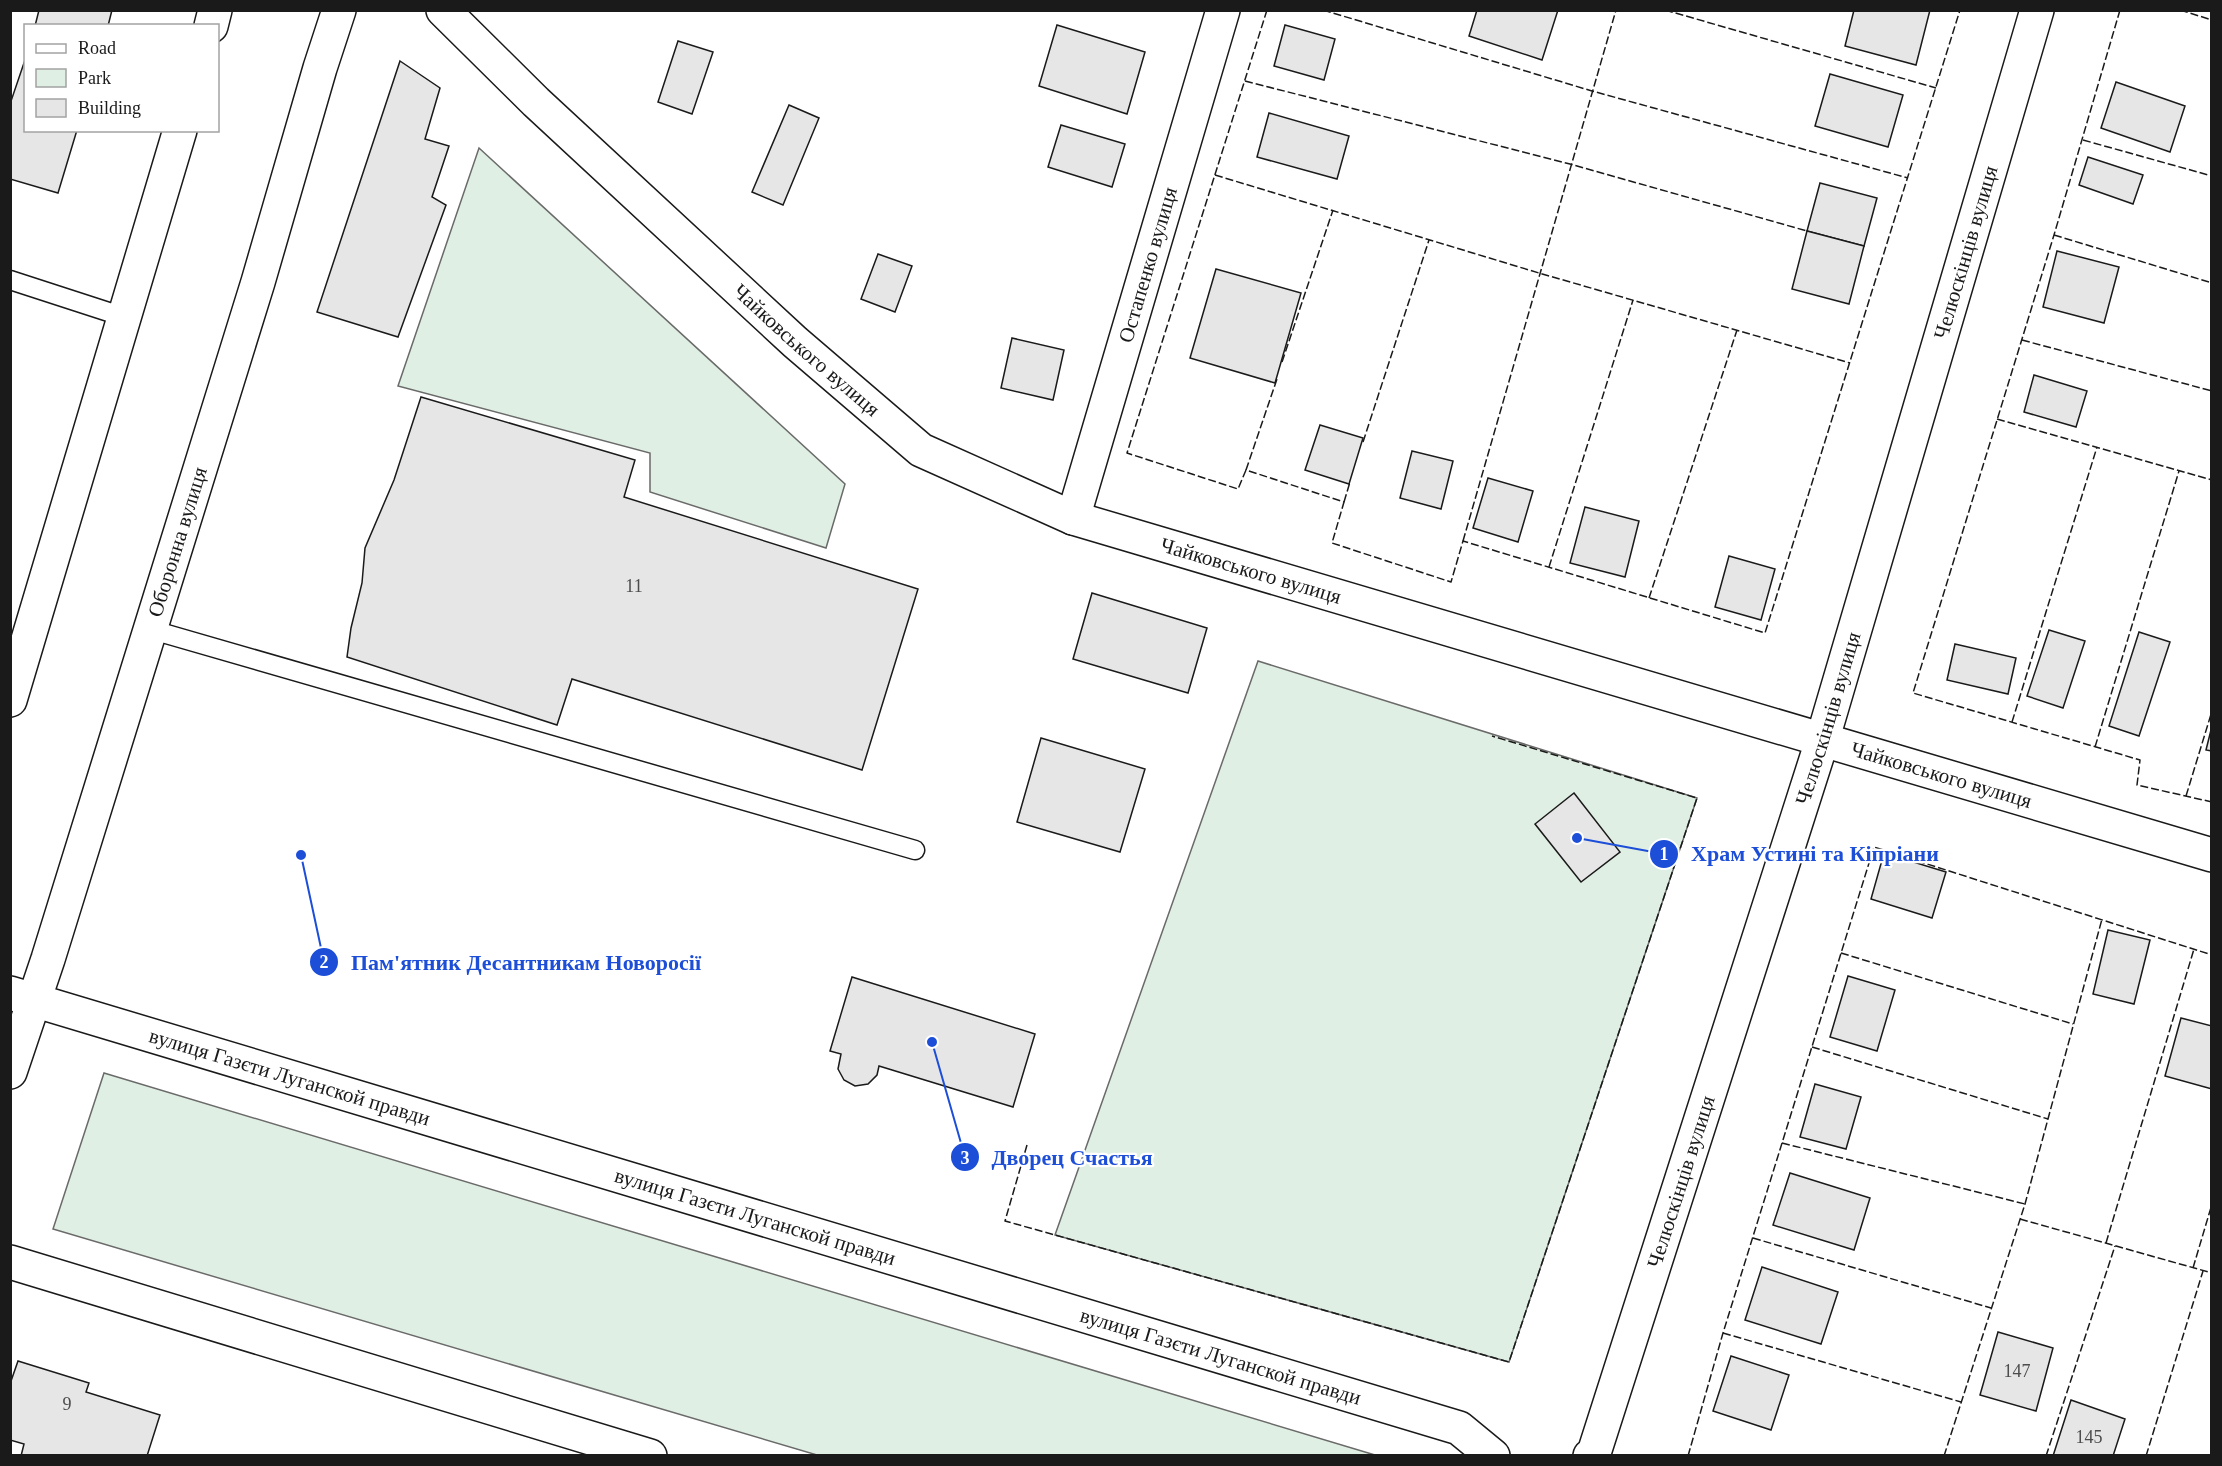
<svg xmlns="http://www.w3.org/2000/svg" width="2222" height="1466" viewBox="0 0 2222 1466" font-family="'Times New Roman',serif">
	<rect width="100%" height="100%" fill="#fff"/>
	<g fill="#e0efe3" stroke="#6a6a6a" stroke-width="1.5">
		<polygon points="479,148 845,484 826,548 650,492 650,453 398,386"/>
		<polygon points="1258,661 1697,798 1509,1362 1055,1235"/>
		<polygon points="104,1073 1375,1455 817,1455 53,1229"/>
	</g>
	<g fill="#e6e6e6" stroke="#1a1a1a" stroke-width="1.5">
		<polygon points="39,10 112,10 108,26 35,26"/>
		<polygon points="1477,10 1558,10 1542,60 1469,36"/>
		<polygon points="1854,10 1930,10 1916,65 1845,46"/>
		<polygon points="1057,25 1145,52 1127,114 1039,86"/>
		<polygon points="1285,25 1335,39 1324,80 1274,66"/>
		<polygon points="678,41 713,52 692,114 658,102"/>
		<polygon points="26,57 26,130 77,130 58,193 10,179 10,104"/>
		<polygon points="400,61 440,88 425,139 449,146 432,197 446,205 398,337 317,312"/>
		<polygon points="1830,74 1903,95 1888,147 1815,126"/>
		<polygon points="2116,82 2185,106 2170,152 2101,128"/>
		<polygon points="789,105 819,118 783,205 752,192"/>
		<polygon points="1269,113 1349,136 1337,179 1257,157"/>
		<polygon points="1061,125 1125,144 1112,187 1048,167"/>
		<polygon points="2088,157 2143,175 2133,204 2079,185"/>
		<polygon points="1820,183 1877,198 1864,246 1807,231"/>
		<polygon points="1807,231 1864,246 1849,304 1792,289"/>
		<polygon points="2057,251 2119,267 2104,323 2043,307"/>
		<polygon points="878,254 912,266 895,312 861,299"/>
		<polygon points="1216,269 1301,293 1275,383 1190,358"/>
		<polygon points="1012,338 1064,350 1053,400 1001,388"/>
		<polygon points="2034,375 2087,391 2076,427 2024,412"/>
		<polygon points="421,397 635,460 624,497 918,589 862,770 572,679 557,725 347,657 351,628 362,583 365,548 394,480"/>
		<polygon points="1320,425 1363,438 1349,484 1305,470"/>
		<polygon points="1412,451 1453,461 1441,509 1400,498"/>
		<polygon points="1488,478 1533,491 1518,542 1473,528"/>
		<polygon points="1585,507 1639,521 1625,577 1570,563"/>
		<polygon points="1729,556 1775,569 1761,620 1715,607"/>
		<polygon points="1092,593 1207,628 1188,693 1073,659"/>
		<polygon points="2049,630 2085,641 2063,708 2027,696"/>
		<polygon points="2139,632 2170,642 2139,736 2109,726"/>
		<polygon points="1955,644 2016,658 2008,694 1947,680"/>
		<polygon points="2212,726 2212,751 2206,750"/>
		<polygon points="1041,738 1145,769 1120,852 1017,822"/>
		<polygon points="1574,793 1620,852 1581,882 1535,824"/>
		<polygon points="1884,853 1946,872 1932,918 1871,899"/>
		<polygon points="2108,930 2150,940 2134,1004 2093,994"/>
		<polygon points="1848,976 1895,990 1877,1051 1830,1037"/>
		<polygon points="852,977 1035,1034 1013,1107 879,1066 877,1075 868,1084 855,1086 844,1080 838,1069 841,1054 830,1051"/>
		<polygon points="2181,1018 2212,1026 2212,1089 2165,1076"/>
		<polygon points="1815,1084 1861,1097 1846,1149 1800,1137"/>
		<polygon points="1790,1173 1870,1198 1854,1250 1773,1225"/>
		<polygon points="1762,1267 1838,1292 1821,1344 1745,1320"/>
		<polygon points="1998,1332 2053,1348 2036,1411 1980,1395"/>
		<polygon points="1731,1356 1789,1375 1771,1430 1713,1411"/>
		<polygon points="18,1361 89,1383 86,1392 160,1415 147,1456 21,1456 24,1444 10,1440 10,1384"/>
		<polygon points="2071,1400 2125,1419 2113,1456 2053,1456"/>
	</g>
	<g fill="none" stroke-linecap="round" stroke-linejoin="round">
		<defs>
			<g id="lane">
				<polyline points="10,280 124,317"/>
				<polyline points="149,629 915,850"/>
			</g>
			<g id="street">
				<path id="s1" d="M443,10L536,102L795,342L921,450L1073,518L2212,855"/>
				<path id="s2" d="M1073,518L1223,10"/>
			</g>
			<g id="secondary">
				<path id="s3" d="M10,993L1459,1428L1493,1456"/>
				<polyline points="10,1262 650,1456"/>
				<path id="s4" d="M1590,1456L1594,1453L1822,741L2037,10"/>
			</g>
			<g id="primary">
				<polyline points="211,26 215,10"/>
				<polyline points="10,700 180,130"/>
				<path id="s5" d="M10,1072L48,959L258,282L320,68L339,10"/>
			</g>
		</defs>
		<use href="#lane" stroke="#1a1a1a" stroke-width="21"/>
		<use href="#street" stroke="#1a1a1a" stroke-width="36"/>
		<use href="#secondary" stroke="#1a1a1a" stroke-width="36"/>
		<use href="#primary" stroke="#1a1a1a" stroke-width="36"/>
		<use href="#lane" stroke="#fff" stroke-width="18"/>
		<use href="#street" stroke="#fff" stroke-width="33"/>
		<use href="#secondary" stroke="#fff" stroke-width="33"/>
		<use href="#primary" stroke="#fff" stroke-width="33"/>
		<g stroke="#1a1a1a" stroke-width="1.5" stroke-dasharray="8 3" stroke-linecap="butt">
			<polyline points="1267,10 1127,453 1238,489 1246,470 1344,502 1332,543 1451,582 1463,541 1765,633 1960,10"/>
			<polyline points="1323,10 1592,91 1908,178"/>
			<polyline points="1665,10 1936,88"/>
			<polyline points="2120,10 2054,235 1913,693 2140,760 2137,785 2212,802"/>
			<polyline points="2180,10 2212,20"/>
			<polyline points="1245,81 1570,164 1807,231"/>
			<polyline points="2083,140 2212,176"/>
			<polyline points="1215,175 1539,273 1850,363"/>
			<polyline points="2054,235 2212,283"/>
			<polyline points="2022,340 2212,391"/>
			<polyline points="1282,362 1333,210"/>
			<polyline points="1997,419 2212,480"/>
			<polyline points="1363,442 1429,240"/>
			<polyline points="1246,470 1277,379"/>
			<polyline points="1344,502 1350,482"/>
			<polyline points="1463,541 1616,10"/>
			<polyline points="1549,567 1633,300"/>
			<polyline points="1649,598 1737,330"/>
			<polyline points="2012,722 2097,447"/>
			<polyline points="2095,747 2179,471"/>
			<polyline points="2186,796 2212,711"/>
			<polyline points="1841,953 2073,1024"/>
			<polyline points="1812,1047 2048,1119"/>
			<polyline points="1782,1143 2025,1204"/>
			<polyline points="1027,1145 1005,1221 1509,1362 1697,798 1492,736"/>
			<polyline points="2020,1219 2212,1273"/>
			<polyline points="1753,1238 1991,1308"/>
			<polyline points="2106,1243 2194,949"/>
			<polyline points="2193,1268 2212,1204"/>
			<polyline points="1723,1333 1961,1402"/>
			<polyline points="1688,1456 1723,1333 1874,847 2212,955"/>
			<polyline points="1944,1456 2025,1204 2102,919"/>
			<polyline points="2046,1456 2115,1246"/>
			<polyline points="2146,1456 2203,1271"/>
		</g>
	</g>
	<g text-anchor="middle" stroke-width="4.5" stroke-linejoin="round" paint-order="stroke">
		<g font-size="18" fill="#4d4d4d">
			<text x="634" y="592">11</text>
			<text x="2017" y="1377">147</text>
			<text x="67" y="1410">9</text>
			<text x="2089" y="1443">145</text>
		</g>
		<g font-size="21" fill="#1a1a1a" stroke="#fff">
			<text dy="7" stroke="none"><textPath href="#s4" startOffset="1262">Челюскінців вулиця</textPath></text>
			<text dy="7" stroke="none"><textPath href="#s2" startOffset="264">Остапенко вулиця</textPath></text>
			<text dy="7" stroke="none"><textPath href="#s1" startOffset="498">Чайковського вулиця</textPath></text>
			<text dy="7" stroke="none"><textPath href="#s5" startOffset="556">Оборонна вулиця</textPath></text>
			<text dy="7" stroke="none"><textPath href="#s1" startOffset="1002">Чайковського вулиця</textPath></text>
			<text dy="7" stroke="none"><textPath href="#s4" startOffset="776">Челюскінців вулиця</textPath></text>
			<text dy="7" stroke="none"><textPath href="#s1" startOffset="1722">Чайковського вулиця</textPath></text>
			<text dy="7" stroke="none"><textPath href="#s3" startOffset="292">вулиця Газєти Луганской правди</textPath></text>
			<text dy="7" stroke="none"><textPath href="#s4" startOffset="290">Челюскінців вулиця</textPath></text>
			<text dy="7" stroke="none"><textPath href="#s3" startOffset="778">вулиця Газєти Луганской правди</textPath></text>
			<text dy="7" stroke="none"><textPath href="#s3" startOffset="1264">вулиця Газєти Луганской правди</textPath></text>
		</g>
	</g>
	<path fill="none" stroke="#1d4ed8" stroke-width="2" d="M1577 838L1664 854M301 855L324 962M932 1042L965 1157"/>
	<g fill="#1d4ed8" stroke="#fff" stroke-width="2">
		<circle cx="1577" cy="838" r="6"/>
		<circle cx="301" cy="855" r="6"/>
		<circle cx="932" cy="1042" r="6"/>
		<circle cx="1664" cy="854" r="15"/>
		<circle cx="324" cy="962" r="15"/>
		<circle cx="965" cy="1157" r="15"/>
	</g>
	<g font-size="18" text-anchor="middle" font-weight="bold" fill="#fff">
		<text x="1664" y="860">1</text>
		<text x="324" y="968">2</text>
		<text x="965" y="1164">3</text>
	</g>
	<g font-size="22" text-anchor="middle" font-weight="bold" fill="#1d4ed8" stroke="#fff" stroke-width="4.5" stroke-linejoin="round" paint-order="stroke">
		<text x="1815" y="861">Храм Устині та Кіпріани</text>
		<text x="526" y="970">Пам'ятник Десантникам Новоросії</text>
		<text x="1072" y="1165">Дворец Счастья</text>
	</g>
	<rect width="2222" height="1466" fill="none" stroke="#1a1a1a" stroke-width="24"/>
	<rect x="24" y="24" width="195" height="108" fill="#ffffff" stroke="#a3a3a3" stroke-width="1.5"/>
	<rect x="36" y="44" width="30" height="9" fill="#ffffff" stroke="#a3a3a3" stroke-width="1.5"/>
	<text x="78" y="54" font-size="18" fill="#1a1a1a">Road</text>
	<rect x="36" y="69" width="30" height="18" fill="#e0efe3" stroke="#a3a3a3" stroke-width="1.5"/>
	<text x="78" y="84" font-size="18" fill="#1a1a1a">Park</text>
	<rect x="36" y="99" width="30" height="18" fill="#e6e6e6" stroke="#a3a3a3" stroke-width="1.5"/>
	<text x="78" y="114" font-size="18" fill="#1a1a1a">Building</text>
</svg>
